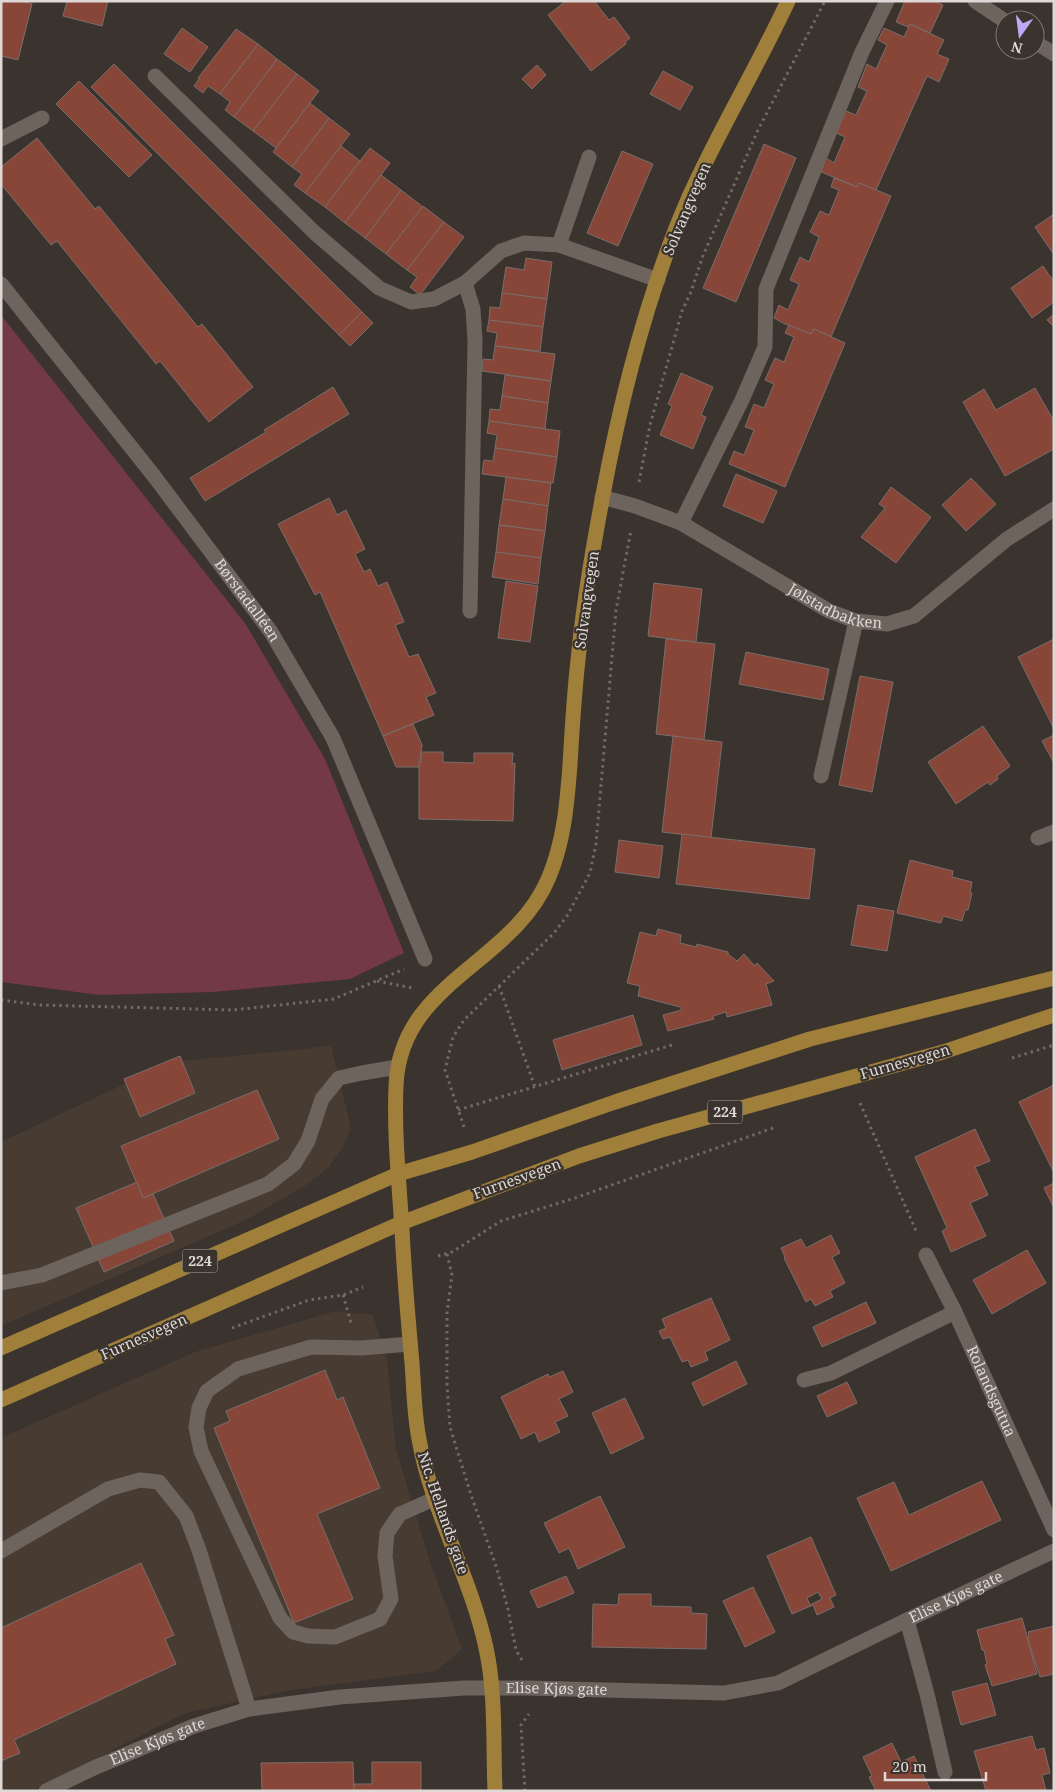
<svg xmlns="http://www.w3.org/2000/svg" width="1055" height="1792" viewBox="0 0 1055 1792" font-family="'Noto Serif',serif">
	<rect width="100%" height="100%" fill="#3b332e"/>
	<g fill="#483b32">
		<polygon points="331,1045 351,1128 343,1147 328,1168 306,1185 246,1220 1,1326 1,1142 171,1062 305,1049"/>
		<polygon points="336,1311 373,1315 387,1359 396,1449 431,1565 462,1649 436,1671 291,1690 185,1713 33,1791 1,1791 1,1438 195,1352"/>
	</g>
	<polygon fill="#733944" points="1,315 245,623 325,759 404,953 350,979 213,992 99,995 1,982"/>
	<g fill="#884638" stroke="#796e6c" fill-rule="evenodd">
		<polygon points="1,1 22,1 32,4 18,60 1,56"/>
		<polygon points="67,1 108,1 102,26 63,16"/>
		<polygon points="566,1 594,1 609,20 614,17 630,38 625,42 626,44 591,71 548,15"/>
		<polygon points="905,1 934,1 943,5 930,33 910,24 908,27 896,22"/>
		<polygon points="910,24 944,40 937,54 949,59 939,82 927,76 876,190 859,183 857,187 819,171 826,158 834,163 845,137 836,133 846,111 856,115 867,91 858,87 867,64 876,69 887,45 878,40 884,28 904,37"/>
		<polygon points="182,28 208,47 190,72 164,54"/>
		<polygon points="236,29 258,44 220,94 208,86 203,93 194,86 199,79 198,78"/>
		<polygon points="258,44 277,59 234,117 225,110 230,102 220,94"/>
		<polygon points="277,59 297,74 253,131 234,117"/>
		<polygon points="114,64 362,312 339,335 91,87"/>
		<polygon points="537,65 546,75 532,89 522,79"/>
		<polygon points="663,71 693,87 680,110 650,94"/>
		<polygon points="297,74 319,91 276,148 253,131"/>
		<polygon points="79,81 152,155 129,177 56,104"/>
		<polygon points="310,103 329,118 292,167 273,152"/>
		<polygon points="329,118 350,134 305,193 294,185 302,174 292,167"/>
		<polygon points="37,138 95,209 99,206 198,327 202,324 253,387 209,422 160,361 156,364 57,241 51,245 1,184 1,167"/>
		<polygon points="764,144 796,158 736,302 703,288"/>
		<polygon points="341,146 360,161 325,207 305,193"/>
		<polygon points="370,148 390,163 345,223 325,207"/>
		<polygon points="622,151 653,164 618,246 587,233"/>
		<polygon points="381,175 401,190 365,238 345,223"/>
		<polygon points="834,178 857,187 859,183 891,196 831,337 814,329 811,334 783,323 774,318 779,305 788,310 799,284 790,280 800,257 809,262 819,237 810,232 820,211 829,215 839,190 831,187"/>
		<polygon points="401,190 423,207 386,254 365,238"/>
		<polygon points="423,206 444,222 407,270 386,254"/>
		<polygon points="1054,214 1054,255 1035,227"/>
		<polygon points="444,222 464,237 420,295 410,287 417,277 407,270"/>
		<polygon points="526,258 552,262 547,299 502,293 506,267 524,270"/>
		<polygon points="1043,266 1054,282 1054,302 1032,318 1011,288"/>
		<polygon points="502,293 547,299 543,327 489,320 490,307 500,308"/>
		<polygon points="362,312 373,323 350,346 339,335"/>
		<polygon points="1054,314 1054,327 1047,320"/>
		<polygon points="489,320 543,327 540,351 495,346 497,333 487,331"/>
		<polygon points="789,325 811,334 814,329 845,343 785,487 729,464 734,451 744,455 754,430 745,427 754,404 764,408 774,384 765,380 775,358 784,362 794,337 785,333"/>
		<polygon points="495,346 555,354 551,381 482,371 483,359 493,360"/>
		<polygon points="681,373 713,387 701,415 706,417 693,449 660,435 672,406 668,404"/>
		<polygon points="505,375 551,381 548,403 502,396"/>
		<polygon points="333,387 349,414 205,501 190,478 266,432 264,430"/>
		<polygon points="1035,388 1054,421 1054,449 1005,476 963,402 984,389 996,410"/>
		<polygon points="502,396 548,403 545,429 489,421 490,409 500,410"/>
		<polygon points="489,421 560,431 557,457 495,448 497,435 487,433"/>
		<polygon points="495,448 557,457 553,483 482,474 484,460 493,461"/>
		<polygon points="736,474 777,491 763,523 723,506"/>
		<polygon points="506,477 551,483 548,506 503,499"/>
		<polygon points="971,478 996,504 966,531 942,505"/>
		<polygon points="891,487 931,517 896,563 861,537 885,508 879,504"/>
		<polygon points="329,498 337,515 346,510 365,549 355,554 364,572 370,569 378,586 387,582 404,622 395,625 409,657 418,654 436,693 426,697 434,715 383,736 320,592 315,595 278,524"/>
		<polygon points="503,499 548,506 545,531 499,525"/>
		<polygon points="499,525 545,531 541,558 496,552"/>
		<polygon points="496,552 541,558 538,584 492,577"/>
		<polygon points="506,581 538,586 530,642 498,638"/>
		<polygon points="654,583 702,589 696,642 648,636"/>
		<polygon points="666,639 715,644 704,740 656,734"/>
		<polygon points="1054,639 1054,729 1018,657"/>
		<polygon points="746,652 829,669 823,700 739,684"/>
		<polygon points="860,676 893,682 872,792 839,785"/>
		<polygon points="413,724 422,745 419,767 396,767 383,736"/>
		<polygon points="983,726 1010,766 997,776 998,779 990,785 988,782 956,804 928,762"/>
		<polygon points="1054,735 1054,763 1042,741"/>
		<polygon points="673,736 722,742 711,838 662,832"/>
		<polygon points="421,752 443,752 443,762 474,763 474,753 513,753 512,764 515,763 513,821 419,819 419,762 421,762"/>
		<polygon points="682,834 815,849 809,899 676,884"/>
		<polygon points="619,840 663,846 659,878 615,872"/>
		<polygon points="910,860 953,871 952,877 972,882 970,893 972,893 968,910 965,910 962,921 943,916 941,923 897,913"/>
		<polygon points="858,905 894,911 887,951 851,945"/>
		<polygon points="658,929 681,935 680,943 696,947 697,944 728,952 728,954 737,961 744,954 755,966 757,963 774,981 766,984 772,1005 727,1017 726,1012 713,1016 714,1019 668,1031 663,1015 682,1010 680,1007 638,996 640,986 627,983 640,932 656,936"/>
		<polygon points="633,1015 642,1045 562,1070 553,1040"/>
		<polygon points="180,1056 195,1093 140,1117 124,1079"/>
		<polygon points="1054,1085 1054,1173 1019,1102"/>
		<polygon points="257,1090 279,1139 143,1198 121,1146"/>
		<polygon points="975,1129 990,1161 975,1167 988,1195 970,1203 986,1236 951,1252 942,1231 947,1228 915,1157"/>
		<polygon points="137,1182 143,1198 153,1194 174,1241 104,1272 76,1208"/>
		<polygon points="1054,1183 1054,1208 1044,1188"/>
		<polygon points="831,1235 840,1253 832,1257 845,1283 830,1291 833,1297 815,1306 811,1299 806,1302 784,1258 785,1257 781,1248 801,1239 806,1248"/>
		<polygon points="1027,1250 1046,1283 992,1314 973,1280"/>
		<polygon points="711,1298 730,1340 705,1352 708,1360 691,1367 688,1360 682,1362 670,1337 663,1339 659,1331 666,1328 662,1319"/>
		<polygon points="866,1302 876,1323 822,1347 813,1327"/>
		<polygon points="736,1361 747,1384 703,1406 692,1383"/>
		<polygon points="325,1370 337,1400 343,1397 380,1488 317,1514 353,1599 294,1623 214,1428 230,1421 226,1411"/>
		<polygon points="563,1371 573,1392 559,1399 568,1416 555,1422 560,1432 539,1442 535,1432 521,1439 501,1397 548,1374 549,1377"/>
		<polygon points="847,1382 857,1403 827,1417 817,1396"/>
		<polygon points="625,1398 644,1438 611,1454 592,1413"/>
		<polygon points="982,1481 1001,1520 891,1571 857,1498 894,1482 909,1515"/>
		<polygon points="600,1496 625,1547 578,1569 569,1548 559,1553 544,1523"/>
		<path d="M811,1537L836,1595L830,1598L834,1607L817,1615L813,1605L792,1614L767,1556ZM818,1592L822,1599L810,1605L807,1598Z"/>
		<polygon points="141,1563 174,1635 165,1639 176,1664 14,1740 20,1753 1,1761 1,1628"/>
		<polygon points="566,1576 574,1593 538,1608 530,1591"/>
		<polygon points="753,1587 775,1632 745,1647 723,1601"/>
		<polygon points="619,1594 651,1594 651,1606 691,1607 691,1613 707,1614 706,1649 592,1647 593,1604 618,1605"/>
		<polygon points="1022,1618 1037,1674 992,1686 985,1665 987,1664 984,1650 982,1650 977,1630"/>
		<polygon points="1054,1626 1054,1674 1040,1677 1027,1637 1029,1637 1028,1632"/>
		<polygon points="987,1683 996,1715 961,1725 952,1692"/>
		<polygon points="1032,1736 1036,1750 1044,1748 1050,1773 1042,1775 1046,1791 986,1791 974,1751"/>
		<polygon points="892,1743 901,1762 914,1756 931,1791 876,1791 869,1777 872,1776 863,1757"/>
		<polygon points="353,1762 354,1791 262,1791 261,1763"/>
		<polygon points="372,1762 421,1762 421,1791 354,1791 354,1784 372,1784"/>
	</g>
	<g fill="none" stroke-linecap="round" stroke-linejoin="round">
		<g stroke="#706964" stroke-width="3" stroke-dasharray="2.5 4" stroke-linecap="butt">
			<polyline points="639,482 650,425 682,311 691,292 702,258 758,130 825,1"/>
			<polyline points="377,981 413,988"/>
			<polyline points="499,986 535,1087"/>
			<polyline points="1,1000 40,1005 233,1010 334,999 404,969"/>
			<polyline points="1012,1058 1054,1045"/>
			<polyline points="860,1103 917,1233"/>
			<polyline points="458,1110 675,1044"/>
			<polyline points="464,1127 445,1070 453,1037 464,1020 554,933 567,916 590,873 596,844 616,610 631,530"/>
			<polyline points="447,1254 452,1275 447,1313 447,1385 450,1427 471,1495 496,1566 508,1609 516,1650 523,1662"/>
			<polyline points="438,1256 452,1252 501,1221 575,1198 773,1128"/>
			<polyline points="343,1295 351,1323"/>
			<polyline points="232,1328 309,1300 343,1295 363,1287"/>
			<polyline points="525,1791 521,1725 529,1714"/>
		</g>
		<g stroke="#6d645e" stroke-width="15">
			<polyline points="975,1 1005,21"/>
			<polyline points="1035,42 1054,54"/>
			<polyline points="155,76 315,233 379,288 411,302 434,299 465,283 501,251 524,243 559,245 658,280"/>
			<polyline points="1,139 42,118"/>
			<polyline points="559,245 589,157"/>
			<polyline points="465,283 473,309 475,341 470,611"/>
			<path id="s1" d="M1,284L154,476L271,632L333,738L425,959"/>
			<path id="s2" d="M602,497L635,506L681,523L829,611L856,621L887,624L914,616L1007,539L1054,509"/>
			<polyline points="681,523 742,400 765,347 766,289 862,52 887,1"/>
			<polyline points="821,776 856,621"/>
			<polyline points="1038,838 1054,832"/>
			<path id="s3" d="M926,1255L955,1312L1054,1530"/>
			<polyline points="1,1283 42,1275 268,1184 294,1164 308,1141 322,1099 339,1078 362,1073 397,1067"/>
			<polyline points="410,1344 362,1348 311,1347 238,1369 207,1391 199,1408 196,1427 201,1451 280,1618 293,1632 308,1636 335,1637 380,1619 391,1599 385,1556 387,1533 400,1514 436,1498"/>
			<polyline points="804,1380 831,1373 955,1312"/>
			<polyline points="1,1551 108,1489 140,1480 159,1482 186,1516 199,1550 249,1709"/>
			<polyline points="907,1620 928,1698 945,1772"/>
			<path id="s4" d="M46,1791L96,1767L194,1726L249,1709L340,1697L464,1688H527L724,1693L778,1683L907,1620L1054,1551"/>
		</g>
		<g stroke="#a07f3b" stroke-width="15">
			<polyline points="1,1348 398,1174 472,1152 615,1102 810,1039 1054,978"/>
			<polyline points="1,1400 401,1223 579,1156 658,1131 943,1052 1054,1015"/>
			<path d="M495,1791C493,1744 496,1693 486,1648C471,1577 431,1510 419,1439C414,1414 414,1388 412,1363C408,1318 404,1274 402,1229C399,1182 394,1134 396,1086C400,981 513,965 549,877C564,841 567,804 570,765C572,730 574,695 578,660C583,607 592,553 602,500C621,397 647,293 689,197C719,130 757,68 788,1"/>
		</g>
	</g>
	<g text-anchor="middle" stroke-width="4.5" stroke-linejoin="round" paint-order="stroke">
		<g fill="#3b332e" stroke="#ada7a4" stroke-width="1">
			<rect x="707.5" y="1100.5" width="35" height="23" rx="4"/>
			<rect x="182.5" y="1249.5" width="35" height="23" rx="4"/>
		</g>
		<g font-size="14" font-weight="bold" fill="#ded9d6">
			<text x="725" y="1117">224</text>
			<text x="200" y="1266">224</text>
		</g>
		<g font-size="15" fill="#ded9d6" stroke="#3b332e">
			<text transform="translate(687 209) rotate(-67)" y="5">Solvangvegen</text>
			<text transform="translate(587 600) rotate(-82)" y="5">Solvangvegen</text>
			<text dy="5" stroke="none"><textPath href="#s1" startOffset="401">Børstadalléen</textPath></text>
			<text dy="5" stroke="none"><textPath href="#s2" startOffset="260">Jølstadbakken</textPath></text>
			<text transform="translate(905 1062) rotate(-16)" y="5">Furnesvegen</text>
			<text transform="translate(517 1179) rotate(-20)" y="5">Furnesvegen</text>
			<text transform="translate(144 1337) rotate(-24)" y="5">Furnesvegen</text>
			<text dy="5" stroke="none"><textPath href="#s3" startOffset="151">Rolandsgutua</textPath></text>
			<text transform="translate(443 1513) rotate(71)" y="5">Nic. Hellands gate</text>
			<text dy="5" stroke="none"><textPath href="#s4" startOffset="948">Elise Kjøs gate</textPath></text>
			<text dy="5" stroke="none"><textPath href="#s4" startOffset="528">Elise Kjøs gate</textPath></text>
			<text dy="5" stroke="none"><textPath href="#s4" startOffset="122">Elise Kjøs gate</textPath></text>
		</g>
	</g>
	<rect width="1055" height="1792" fill="none" stroke="#ded9d6" stroke-width="5"/>
	<g transform="translate(1020 35) rotate(194)"><circle r="24" fill="#3b332e" stroke="#7c7571"/>
	<path d="M0-4L9 19L0 12L-9 19Z" fill="#bcaaf6"/>
	<text y="-8" font-size="14" font-weight="bold" text-anchor="middle" fill="#ded9d6">N</text>
	</g>
	<path d="M885 1772v8h101v-8" fill="none" stroke="#ded9d6" stroke-width="2.5"/>
	<text x="892" y="1772" font-size="15" fill="#ded9d6" stroke="#3b332e" stroke-width="4" paint-order="stroke">20 m</text>
</svg>
